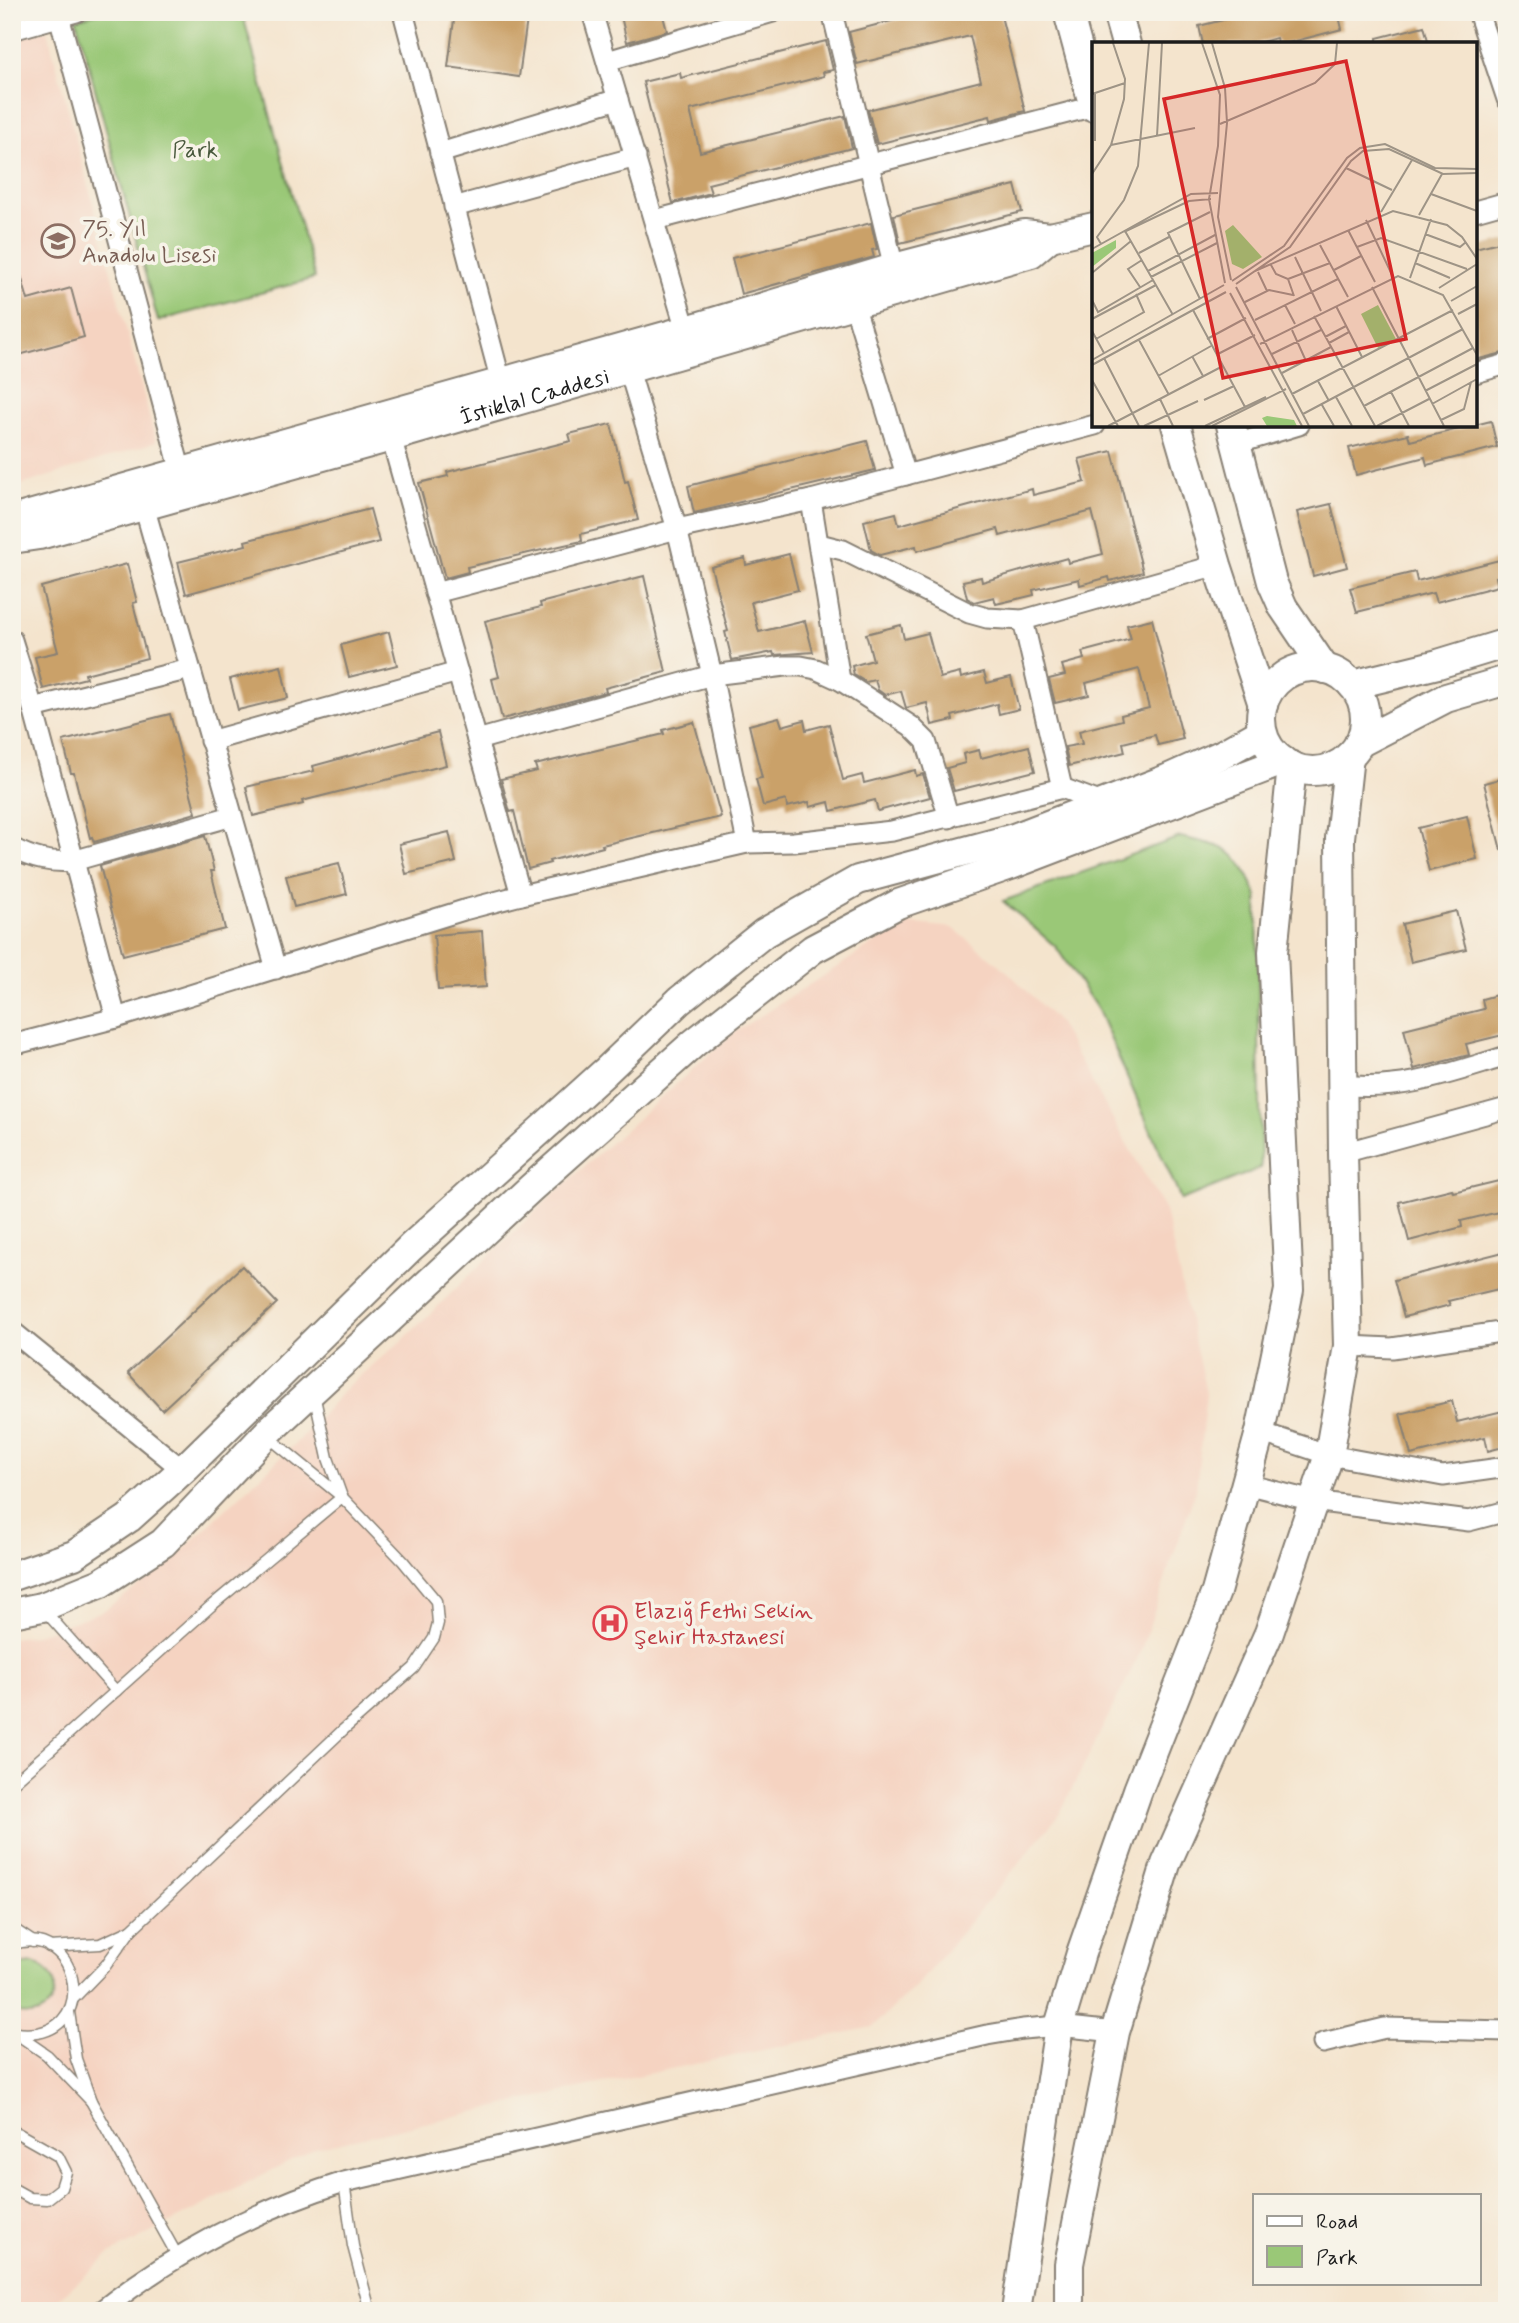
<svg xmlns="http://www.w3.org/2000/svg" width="1519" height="2323" viewBox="0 0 1519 2323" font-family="Mynerve,sans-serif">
	<rect width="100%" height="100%" fill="#f7f3e8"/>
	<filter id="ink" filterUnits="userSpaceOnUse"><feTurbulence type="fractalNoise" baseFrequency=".0143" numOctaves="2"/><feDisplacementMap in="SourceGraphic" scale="14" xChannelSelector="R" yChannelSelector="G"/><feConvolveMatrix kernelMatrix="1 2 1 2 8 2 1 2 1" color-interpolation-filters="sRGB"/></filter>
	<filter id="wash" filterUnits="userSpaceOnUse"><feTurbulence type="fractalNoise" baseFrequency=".00686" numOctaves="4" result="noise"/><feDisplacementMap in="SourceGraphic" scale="28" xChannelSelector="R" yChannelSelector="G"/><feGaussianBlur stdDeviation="1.57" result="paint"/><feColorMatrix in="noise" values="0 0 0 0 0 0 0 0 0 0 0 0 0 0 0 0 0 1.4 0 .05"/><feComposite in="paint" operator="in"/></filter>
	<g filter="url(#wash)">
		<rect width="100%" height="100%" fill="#f4e4cd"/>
		<g fill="#f5d3c1">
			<polygon points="47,30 156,442 12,488 12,40"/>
			<polygon points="906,923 953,928 1009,973 1058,1022 1165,1211 1206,1393 1196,1489 1140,1653 1059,1815 919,1983 873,2027 593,2085 314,2148 110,2254 44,2311 12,2311 12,1638 36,1635 103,1611 164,1568 300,1439 349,1385 405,1338 547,1200 732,1034"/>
		</g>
		<g fill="#9ac877" stroke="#5b724a" stroke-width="2">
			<polygon points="101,12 242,12 315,278 158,321 76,19"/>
			<path d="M1180,837C1228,847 1238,848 1257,896L1261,1168L1181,1200L1098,1010L1056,947L1003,901Z"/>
			<path d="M33,1963C76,1976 48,2033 12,2009V1970L24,1964Z"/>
		</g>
		<g id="blocks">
			<g fill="#caa169">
				<polygon points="455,12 528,12 519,77 448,67"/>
				<polygon points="620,12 662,12 667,31 627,42"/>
				<polygon points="926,12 1000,12 1025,111 991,120 990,116 877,144 868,110 981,81 970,36 857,64 849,32"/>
				<polygon points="1270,12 1338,12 1342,29 1284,44 1278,44 1276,38 1255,44 1203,44 1199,26 1251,13 1252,17"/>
				<polygon points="1424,26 1429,44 1377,44 1377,38"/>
				<polygon points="826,41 833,70 823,72 824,76 690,110 700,152 845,116 852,148 708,184 711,193 673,203 643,82 680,73 681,78"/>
				<polygon points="1015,185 1022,212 900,243 894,215"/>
				<polygon points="871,223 877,249 872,250 874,257 741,294 732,258"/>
				<polygon points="1507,240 1507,352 1475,360 1475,248"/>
				<polygon points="12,262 17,262 28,300 71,288 84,337 12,357"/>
				<polygon points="1491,421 1497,447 1427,465 1425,457 1356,475 1349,448 1408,434 1410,441"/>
				<polygon points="611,424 625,482 628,481 638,520 581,534 582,541 467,567 468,572 445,578 419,483 448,476 447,472 571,441 569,434"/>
				<polygon points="867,441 875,470 694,513 688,486"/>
				<polygon points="1112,451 1143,572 1110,581 1109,577 1080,585 1079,579 1033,590 1034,595 996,604 994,597 974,602 967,598 963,581 981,577 982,582 1067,558 1068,563 1103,554 1092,511 1000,536 998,529 917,551 916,546 880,555 871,550 864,521 896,513 899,525 1032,489 1033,495 1085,482 1079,459"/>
				<polygon points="1331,504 1347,567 1313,576 1297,512"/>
				<polygon points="370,509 379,542 186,594 178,562 246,545 245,541"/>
				<polygon points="789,554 798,590 751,602 759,632 805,621 813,652 774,655 773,652 732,660 725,632 728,631 711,567 745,558 746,565"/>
				<polygon points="1507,558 1507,576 1496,577 1498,586 1436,602 1433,593 1357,612 1350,588 1415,572 1417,581"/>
				<polygon points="127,564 137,602 133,603 147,658 85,674 86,678 43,689 35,657 58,652 41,587"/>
				<polygon points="644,576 666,672 605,688 606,692 502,719 492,679 499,677 485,621 541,607 540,603"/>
				<polygon points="1152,619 1183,739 1158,745 1155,735 1123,743 1125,752 1069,766 1065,747 1082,744 1079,731 1122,720 1121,715 1149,708 1139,669 1086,683 1089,695 1055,703 1049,679 1065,675 1062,665 1084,659 1082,652 1131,639 1127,625"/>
				<polygon points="901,625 904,639 928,633 940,678 960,673 961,678 984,672 987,683 1011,677 1019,709 999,714 997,704 952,716 953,720 932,725 927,703 906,708 901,691 885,695 878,690 875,680 866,682 854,675 852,666 873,660 866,634"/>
				<polygon points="389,632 397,665 349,677 341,645"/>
				<polygon points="281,666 288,698 238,710 230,679"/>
				<polygon points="170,714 196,813 94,842 92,837 90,838 74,773 71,773 63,741"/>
				<polygon points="779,717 782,726 804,720 806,730 829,724 843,780 862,775 864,783 915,770 916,776 923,774 930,797 878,811 875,800 831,811 829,802 810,807 809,802 787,807 786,800 763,806 756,779 762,778 749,725"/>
				<polygon points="694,722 721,817 602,845 603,847 549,861 550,863 528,869 514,811 510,812 501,779 537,771 535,765 664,734 663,730"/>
				<polygon points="438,732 446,765 302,801 303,804 253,816 246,787 314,771 313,766"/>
				<polygon points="1029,746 1035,771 954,791 947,768 965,763 963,754 979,750 981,758"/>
				<polygon points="1507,777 1507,849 1501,850 1484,783"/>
				<polygon points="1467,816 1477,859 1429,871 1418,828"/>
				<polygon points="449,832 456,862 406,874 399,844"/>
				<polygon points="205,836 214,871 211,871 225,929 123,955 100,866"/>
				<polygon points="339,863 347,894 294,907 286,876"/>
				<polygon points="1456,911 1466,949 1411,962 1402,924"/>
				<polygon points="482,931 486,987 438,990 434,935"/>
				<polygon points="1507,992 1507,1034 1466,1044 1469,1055 1414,1069 1404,1029 1484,1009 1482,999"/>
				<polygon points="1507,1179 1507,1210 1461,1221 1462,1227 1409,1241 1399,1202 1452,1189 1453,1192"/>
				<polygon points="1507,1251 1507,1287 1448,1301 1450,1305 1404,1317 1394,1280"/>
				<polygon points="242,1266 277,1303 162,1410 128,1373"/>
				<polygon points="1452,1401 1457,1422 1507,1410 1507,1446 1488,1451 1485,1437 1411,1455 1400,1414"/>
			</g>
		</g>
	</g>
	<g filter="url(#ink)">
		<use href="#blocks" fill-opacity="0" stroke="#888074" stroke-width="2"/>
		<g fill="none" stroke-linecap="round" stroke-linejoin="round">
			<defs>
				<g id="lane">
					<polyline points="266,1435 342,1497 328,1458 314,1394"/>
					<polyline points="44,1610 116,1691"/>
					<polyline points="12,1784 211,1606 342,1497 403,1561 436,1601 438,1623 434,1638 414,1668 343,1730 131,1930"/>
					<polyline points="12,1928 33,1942"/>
					<path d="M12,1945C81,1919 104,2044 16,2033"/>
					<polyline points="49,1947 100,1944 131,1930 106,1965 74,1998"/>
					<polyline points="15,2033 47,2055 91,2101 76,2059 69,2012"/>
					<polyline points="91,2101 178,2257"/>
					<polyline points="12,2130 58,2156 66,2172 61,2188 47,2199 30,2198 12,2188"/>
					<polyline points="344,2182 353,2246 370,2311"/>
				</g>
				<g id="street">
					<polyline points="58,12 181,472"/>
					<polyline points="403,12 501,382"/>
					<polyline points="592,12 689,340"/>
					<polyline points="832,12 894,268"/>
					<polyline points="1478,12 1507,99"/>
					<polyline points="12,30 76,12"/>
					<polyline points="607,61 773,12"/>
					<polyline points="440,153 618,99"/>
					<polyline points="454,207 636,157"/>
					<polyline points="1475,211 1507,202"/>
					<polyline points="655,220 1094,106"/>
					<polyline points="854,304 906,475"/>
					<polyline points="629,370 677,529 712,675 747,843"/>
					<polyline points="1475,373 1507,364"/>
					<polyline points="391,437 521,895"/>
					<polyline points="1236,444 1299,425"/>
					<polyline points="811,500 840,680 911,726 926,741 949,818"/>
					<polyline points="144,506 276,969"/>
					<polyline points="819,544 843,550 969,613 987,618 1023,620 1217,565"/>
					<polyline points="435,593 677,529 811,500 1095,425"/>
					<polyline points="1023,620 1062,788"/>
					<polyline points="12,640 33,708 116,1018"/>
					<polyline points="33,708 190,669"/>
					<polyline points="477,740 712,675 785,666 801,666 816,669 840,680"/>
					<polyline points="210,741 458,672"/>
					<path d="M12,848C33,859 50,863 73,861L232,816"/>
					<polyline points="12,1045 116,1018 464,910 521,895 747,843 794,842 892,831 1062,788 1102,803"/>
					<path d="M1342,1085C1402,1092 1450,1073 1507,1056"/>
					<polyline points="1343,1153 1507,1108"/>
					<polyline points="12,1331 183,1470"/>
					<polyline points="1348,1346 1392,1348 1507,1331"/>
					<polyline points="1260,1432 1329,1455 1443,1476 1507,1467"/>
					<polyline points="1246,1484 1313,1501 1469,1521 1507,1511"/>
					<polyline points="1323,2043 1385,2028 1507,2031"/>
					<path d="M101,2311C173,2254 257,2209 344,2182L987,2035L1023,2029L1059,2026L1115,2032"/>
				</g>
				<g id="secondary">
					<polyline points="1068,12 1094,107"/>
					<polyline points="1117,12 1126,44"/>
					<polyline points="1176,425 1217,565 1263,705"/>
					<polyline points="1231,425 1272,582 1283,607 1325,669"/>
					<polyline points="12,520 687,330 894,268 1024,234 1050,237 1094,227"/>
					<path id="s1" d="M12,539L39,535L391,437L1031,253L1050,237"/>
					<circle cx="1313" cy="719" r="52"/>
					<polyline points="1352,685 1438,664 1507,643"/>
					<polyline points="1359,743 1446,698 1507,680"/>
					<polyline points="12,1576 74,1555 129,1518 188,1465 411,1247 605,1072 679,1001 764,933 858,880 1014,838 1167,779 1223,754 1262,732"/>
					<polyline points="12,1613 42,1607 101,1583 163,1543 271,1429 531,1188 694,1043 813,949 898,904 1011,865 1283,761"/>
					<polyline points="1016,2311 1059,2026 1081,1953 1138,1790 1216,1592 1260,1432 1289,1290 1273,952 1292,766"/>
					<polyline points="1069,2311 1069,2264 1115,2032 1166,1864 1269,1633 1329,1455 1348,1346 1343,1153 1340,838 1349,756"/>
				</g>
			</defs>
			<use href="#lane" stroke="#888074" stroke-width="13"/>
			<use href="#street" stroke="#888074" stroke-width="23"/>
			<use href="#secondary" stroke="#888074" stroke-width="32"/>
			<use href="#lane" stroke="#fff" stroke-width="10"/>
			<use href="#street" stroke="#fff" stroke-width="19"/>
			<use href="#secondary" stroke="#fff" stroke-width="28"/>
		</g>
	</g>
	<defs>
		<symbol id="school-ring" viewBox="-11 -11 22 22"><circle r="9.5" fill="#f7f3e8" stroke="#8d6e63" stroke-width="1.5"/><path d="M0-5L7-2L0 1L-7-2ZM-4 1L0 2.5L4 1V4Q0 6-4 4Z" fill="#8d6e63"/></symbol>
		<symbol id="hospital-ring" viewBox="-11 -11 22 22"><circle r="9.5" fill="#f7f3e8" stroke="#e0444e" stroke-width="1.5"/><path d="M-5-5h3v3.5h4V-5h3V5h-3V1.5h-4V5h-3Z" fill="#e0444e"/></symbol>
	</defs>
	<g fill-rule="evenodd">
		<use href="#school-ring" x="39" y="222" width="38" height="38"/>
		<use href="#hospital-ring" x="591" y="1604" width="38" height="38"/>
	</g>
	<g text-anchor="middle" stroke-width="7" stroke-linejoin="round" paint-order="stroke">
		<g font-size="23" fill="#48583c" stroke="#f7f3e8">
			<text x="195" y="157">Park</text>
		</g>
		<g font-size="23" fill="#785e54" stroke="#f7f3e8" text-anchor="start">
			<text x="82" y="236">75. Yıl<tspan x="82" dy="26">Anadolu Lisesi</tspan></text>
		</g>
		<g font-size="23" fill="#1c1c1c" stroke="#f7f3e8">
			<text dy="8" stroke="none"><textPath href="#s1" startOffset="542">İstiklal Caddesi</textPath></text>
		</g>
		<g font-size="23" fill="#be3a42" stroke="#f7f3e8" text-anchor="start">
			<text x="634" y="1618">Elazığ Fethi Sekin<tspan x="634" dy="26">Şehir Hastanesi</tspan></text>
		</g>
	</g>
	<g transform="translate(1092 42)">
		<rect width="385" height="385" fill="#f4e4cd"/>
		<path d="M141,183L170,215L151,227L140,222L133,189ZM24,198V206L0,225V211ZM286,263L304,297L286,306L269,272ZM175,374L202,378L205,384H175L170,376Z" fill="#9ac877"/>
		<path fill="none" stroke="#9e9486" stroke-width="2" d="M110,1L128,53L126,104L117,157L133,241M120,1L133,46L135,81L126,175L139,238M0,52L33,41M128,82L223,41L243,22L245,1M65,94L70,1M3,99V52M19,103L103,86M254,126L300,148M0,132L19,103L32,57L33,37L21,1M339,152L385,169M289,170L320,118M327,173L350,132M274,178L301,235M256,188L283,240M33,189L81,273M34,189L97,159L119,157M333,192L368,205L374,200M9,202L5,195L32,158L46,124L57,1M228,203L256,255M265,205L289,196L375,227M0,207L99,152L126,151M47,211L77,195M203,215L229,269M323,221L358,236M179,223L184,232L196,237L202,254M242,228L269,214M56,229L123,193M163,229L301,169L355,183L370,195L385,217M166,230L175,249M0,231L39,199M59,235L125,201M318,236L339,177M196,237L238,221M140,239L192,204L255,116L268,106L293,102L343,126L385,127M144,242L198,205L259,119L271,109L297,107L351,132L385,131M48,245L36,227L50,218M144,245L217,384M280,245L352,384M347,246L385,222M138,251L210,384M108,257L76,191L118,170M0,258L6,270L61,238M359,259L385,244M153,260L177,248L201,253M193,263L203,282M244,264L270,315M101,268L153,365M366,272L385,262M222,274L283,384M0,277L64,243M163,278L246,237M200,288L214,319M0,289L12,311M233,295L254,284M4,297L52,270L44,252M115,297L154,276M47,298L77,353M237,301L257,290M168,302L306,234L351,253L385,313M180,312L229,288M124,313L163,293M100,314L111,334M12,316L47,384M0,318L132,243M0,323L134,250M190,331L239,305M66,334L119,304M0,338L26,384M226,339L237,359M333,349L385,322M299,350L317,384M200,352L361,268M244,355L260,384M68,357L81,384M112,358L142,344M340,362L385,337M230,363L242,384M272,364L381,306M211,372L371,287M349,378L372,367L379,340M16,384L131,324M52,384L106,359M113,384L174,355M120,384L194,347M285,384L337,357"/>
		<path fill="#d62828" fill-opacity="0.15" stroke="#d62828" stroke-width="3.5" d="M254,19L314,297L131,336L72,57Z"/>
		<rect width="385" height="385" fill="none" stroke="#1c1c1c" stroke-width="3.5"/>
	</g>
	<rect width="1519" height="2323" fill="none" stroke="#f7f3e8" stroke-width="42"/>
	<rect x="1253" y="2194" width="228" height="91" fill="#f7f3e8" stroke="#9f9d96" stroke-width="2"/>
	<rect x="1267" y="2216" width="35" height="10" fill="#ffffff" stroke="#9f9d96" stroke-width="2"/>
	<text x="1316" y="2228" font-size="21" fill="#1c1c1c">Road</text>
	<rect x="1267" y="2246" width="35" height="21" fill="#9ac877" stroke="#9f9d96" stroke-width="2"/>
	<text x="1316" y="2264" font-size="21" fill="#1c1c1c">Park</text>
</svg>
